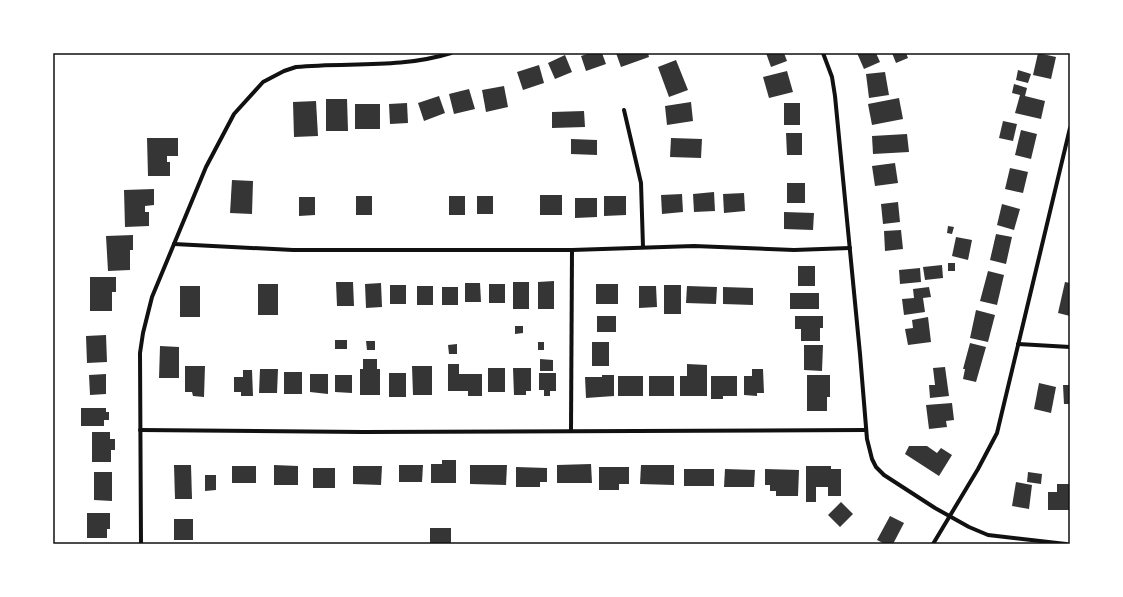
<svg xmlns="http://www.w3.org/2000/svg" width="1123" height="597" viewBox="0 0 1123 597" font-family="Ubuntu,sans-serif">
	<rect width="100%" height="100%" fill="#fff"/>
	<g fill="#353535">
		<polygon points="590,53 602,53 606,64 586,71 581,56"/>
		<polygon points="616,53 648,53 649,57 621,67"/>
		<polygon points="766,53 784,53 787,61 771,67"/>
		<polygon points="857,53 876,53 880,62 864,69"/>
		<polygon points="892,53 906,53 908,58 896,63"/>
		<polygon points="1038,53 1056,57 1051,79 1033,75"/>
		<polygon points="565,55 572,72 555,79 548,63"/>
		<polygon points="676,60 688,90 669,97 658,67"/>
		<polygon points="539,65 544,83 523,90 517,72"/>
		<polygon points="1018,70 1031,74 1028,83 1016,80"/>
		<polygon points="787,71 793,92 769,98 763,77"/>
		<polygon points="885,72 889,95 869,98 866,74"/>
		<polygon points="1014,84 1027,88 1025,96 1045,101 1041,119 1015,113 1020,95 1012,93"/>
		<polygon points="504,86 508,107 486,112 482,90"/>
		<polygon points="469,89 475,109 454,114 449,94"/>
		<polygon points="439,96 445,113 424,121 418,103"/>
		<polygon points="899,98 903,119 872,125 868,104"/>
		<polygon points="326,99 347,99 348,131 326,131"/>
		<polygon points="316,101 318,136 294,137 293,102"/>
		<polygon points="691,102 693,121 667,125 665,106"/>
		<polygon points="407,103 408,123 390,124 389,104"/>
		<rect x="784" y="103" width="16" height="22"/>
		<rect x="355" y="104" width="25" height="25"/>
		<polygon points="584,111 585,127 552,128 552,112"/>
		<polygon points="1003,121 1017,124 1013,141 999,138"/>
		<polygon points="1021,130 1037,134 1031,159 1015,155"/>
		<polygon points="786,133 802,133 802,155 787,155"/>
		<polygon points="907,134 909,152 873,154 872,136"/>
		<polygon points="147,138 178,138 178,156 167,156 167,162 170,162 170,176 148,176"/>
		<polygon points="671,138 702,139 701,158 670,157"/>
		<polygon points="571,139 597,140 597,155 571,154"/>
		<polygon points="895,163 898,183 875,186 872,166"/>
		<polygon points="1010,168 1028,172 1023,193 1005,189"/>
		<polygon points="232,180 253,181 252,214 230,213"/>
		<rect x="787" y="183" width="18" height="20"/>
		<polygon points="154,189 154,205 145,206 145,212 149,212 149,226 125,227 124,190"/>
		<polygon points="714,192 715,211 694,212 693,194"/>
		<polygon points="744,193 745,211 724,213 723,194"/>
		<polygon points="682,194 683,212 662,214 661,195"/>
		<rect x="540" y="195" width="22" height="20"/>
		<rect x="356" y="196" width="16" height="19"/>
		<rect x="449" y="196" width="16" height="19"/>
		<rect x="477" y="196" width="16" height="18"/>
		<polygon points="604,196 626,196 626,215 604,216"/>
		<polygon points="299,197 315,197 315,215 299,216"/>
		<polygon points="575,198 597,198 597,217 575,218"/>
		<polygon points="898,202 900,222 883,224 881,204"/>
		<polygon points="1002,204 1020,209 1014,230 997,225"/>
		<polygon points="784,212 814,213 813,230 784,229"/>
		<polygon points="948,226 954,227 952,234 947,233"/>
		<polygon points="901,230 903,249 885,251 884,231"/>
		<polygon points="996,234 1012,237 1006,264 990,260"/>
		<polygon points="133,235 133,250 130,250 130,270 108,271 106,236"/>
		<polygon points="956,237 972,240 968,260 952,256"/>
		<rect x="948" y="263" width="7" height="8"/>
		<polygon points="942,265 943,278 925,280 923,267"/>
		<rect x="798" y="266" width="17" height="20"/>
		<polygon points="920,268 921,282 900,284 899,270"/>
		<polygon points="988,271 1004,275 997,305 980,301"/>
		<polygon points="90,277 116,277 116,292 112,292 112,311 90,311"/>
		<polygon points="554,281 554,309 538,309 538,282"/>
		<polygon points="336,282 353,282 354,306 337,306"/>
		<rect x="513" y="282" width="16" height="27"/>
		<polygon points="1065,282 1070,283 1070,316 1058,313"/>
		<polygon points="381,283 382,307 366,308 365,284"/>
		<polygon points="465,283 480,283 481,302 465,302"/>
		<rect x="258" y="284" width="20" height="31"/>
		<rect x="489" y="284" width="16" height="19"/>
		<rect x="596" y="284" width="22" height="20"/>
		<rect x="390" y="285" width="16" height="19"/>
		<rect x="664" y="285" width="17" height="29"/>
		<rect x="180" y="286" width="20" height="31"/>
		<rect x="417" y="286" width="16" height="19"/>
		<polygon points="639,286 656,286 657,307 639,308"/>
		<polygon points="687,286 717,287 716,304 686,303"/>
		<rect x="442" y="287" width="16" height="18"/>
		<polygon points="723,287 753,288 753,305 723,304"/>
		<polygon points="929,287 931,297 923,298 925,312 904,315 902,299 914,298 913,289"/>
		<rect x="790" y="293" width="29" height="16"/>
		<polygon points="976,310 995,315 988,342 970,338"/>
		<rect x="597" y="316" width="19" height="16"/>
		<polygon points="795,316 823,316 823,328 820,328 820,341 801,341 801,329 795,329"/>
		<polygon points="928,317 931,342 908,345 905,329 913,328 912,320"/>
		<polygon points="515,326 523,326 523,333 515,334"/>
		<polygon points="106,335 107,362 87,363 86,336"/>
		<rect x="335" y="340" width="12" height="9"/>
		<polygon points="366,341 375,341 375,350 367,350"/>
		<rect x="538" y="342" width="6" height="8"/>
		<rect x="592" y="342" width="17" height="24"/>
		<polygon points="970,343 986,347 976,382 963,379 965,369 963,369"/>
		<polygon points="457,344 457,354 449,354 448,345"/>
		<polygon points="804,345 823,345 822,371 804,370"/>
		<polygon points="160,346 179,347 179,378 159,378"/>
		<polygon points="363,359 377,359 377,369 380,369 380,395 360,395 360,369 363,369"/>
		<polygon points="540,359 553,360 553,371 540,371"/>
		<polygon points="448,364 459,364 459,374 482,374 482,396 468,396 468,391 448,391"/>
		<polygon points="687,364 707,365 707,396 680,396 680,376 687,376"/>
		<polygon points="185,366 205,366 204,397 193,396 192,392 185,392"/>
		<polygon points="412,366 432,366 432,395 413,395"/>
		<polygon points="945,367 949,396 930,398 929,385 935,385 933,368"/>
		<rect x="488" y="368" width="17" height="24"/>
		<polygon points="513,368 531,368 531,391 526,391 526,395 514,395"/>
		<polygon points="260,369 278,369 277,393 259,393"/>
		<polygon points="752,369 763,369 764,393 757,393 757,396 744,395 744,376 752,376"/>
		<polygon points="243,370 252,370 253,396 241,396 241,392 234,392 234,377 243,377"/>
		<rect x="284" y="372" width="18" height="22"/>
		<rect x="389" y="373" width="17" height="24"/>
		<polygon points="539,373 556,373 556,391 550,391 550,396 544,396 544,390 539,390"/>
		<polygon points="106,374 106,394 90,395 89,375"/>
		<polygon points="310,374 328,374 328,394 310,392"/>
		<polygon points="335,375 352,375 352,393 335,392"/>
		<polygon points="602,375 614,375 614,396 586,398 585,377 602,377"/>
		<polygon points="807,375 830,375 830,397 827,397 827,411 807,411"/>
		<rect x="618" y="376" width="25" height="20"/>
		<rect x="649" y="376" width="25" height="20"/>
		<polygon points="711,376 737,376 737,396 723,396 723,399 711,399"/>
		<polygon points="1039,383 1056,387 1051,413 1034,409"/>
		<polygon points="1063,385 1070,385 1070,404 1064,404"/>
		<polygon points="952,403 954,420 946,421 947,427 929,429 926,405"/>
		<polygon points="81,408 106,408 106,412 109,412 109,420 104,420 104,426 81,426"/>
		<polygon points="92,432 110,432 110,439 115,439 115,450 111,450 111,462 92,462"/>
		<polygon points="909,446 927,446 937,453 941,448 952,455 939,476 905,454"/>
		<polygon points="442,460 456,460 456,483 431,483 431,464 442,464"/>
		<polygon points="591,464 592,483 557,483 557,465"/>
		<polygon points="174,465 191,465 192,499 175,499"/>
		<polygon points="274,465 298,466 298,485 274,485"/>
		<polygon points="399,465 423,465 422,482 399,482"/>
		<polygon points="470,465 507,465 506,485 470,484"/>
		<polygon points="641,465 674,465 674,485 640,484"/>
		<rect x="232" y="466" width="24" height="17"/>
		<polygon points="353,466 382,466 381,485 353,484"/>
		<polygon points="806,466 831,466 831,469 841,469 841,496 828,496 828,487 816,487 816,502 806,502"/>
		<polygon points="516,467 547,468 547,482 540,482 540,487 516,487"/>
		<polygon points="599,467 629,467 629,484 619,484 619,490 599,490"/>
		<rect x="313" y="468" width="22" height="20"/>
		<rect x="684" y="469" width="30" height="17"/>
		<polygon points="725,469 755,470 754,487 724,487"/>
		<polygon points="765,469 799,470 798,496 776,496 776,491 770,491 770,485 765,485"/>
		<polygon points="94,472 112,472 112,501 94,500"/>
		<polygon points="1028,472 1042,474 1041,484 1027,482"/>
		<polygon points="205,475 216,475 216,490 205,491"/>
		<polygon points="1016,482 1032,485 1029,509 1012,506"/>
		<polygon points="1057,484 1070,484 1070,510 1048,510 1048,492 1057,492"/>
		<polygon points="841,502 853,514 840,527 828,515"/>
		<polygon points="87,513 110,513 110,529 107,529 107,538 87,538"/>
		<polygon points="890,516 904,523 893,544 885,544 877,540"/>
		<rect x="174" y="519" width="19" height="21"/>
		<rect x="430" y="528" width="21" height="16"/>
	</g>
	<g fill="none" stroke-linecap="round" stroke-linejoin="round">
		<g stroke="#111" stroke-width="4">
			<polyline points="823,53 832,77 835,96 860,354 867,439 872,459 876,467 884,475 935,508 969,527 988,535 1066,544"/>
			<polyline points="624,110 641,183 643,247"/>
			<polyline points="174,244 293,250 572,250 694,246 794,250 850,248"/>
			<polyline points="1018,344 1070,347"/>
			<polyline points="140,430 363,432 866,430"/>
			<polyline points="571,431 572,250"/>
			<path d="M141,544L140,353L143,333L152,297L206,167L234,114L263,82L284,71L296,67C348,62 400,69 451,53"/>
			<polyline points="933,544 978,469 997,433 1070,128"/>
		</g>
	</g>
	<rect width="1123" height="597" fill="none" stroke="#ffffff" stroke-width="108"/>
	<rect x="54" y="54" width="1015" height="489" fill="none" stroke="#111" stroke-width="1.5"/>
</svg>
